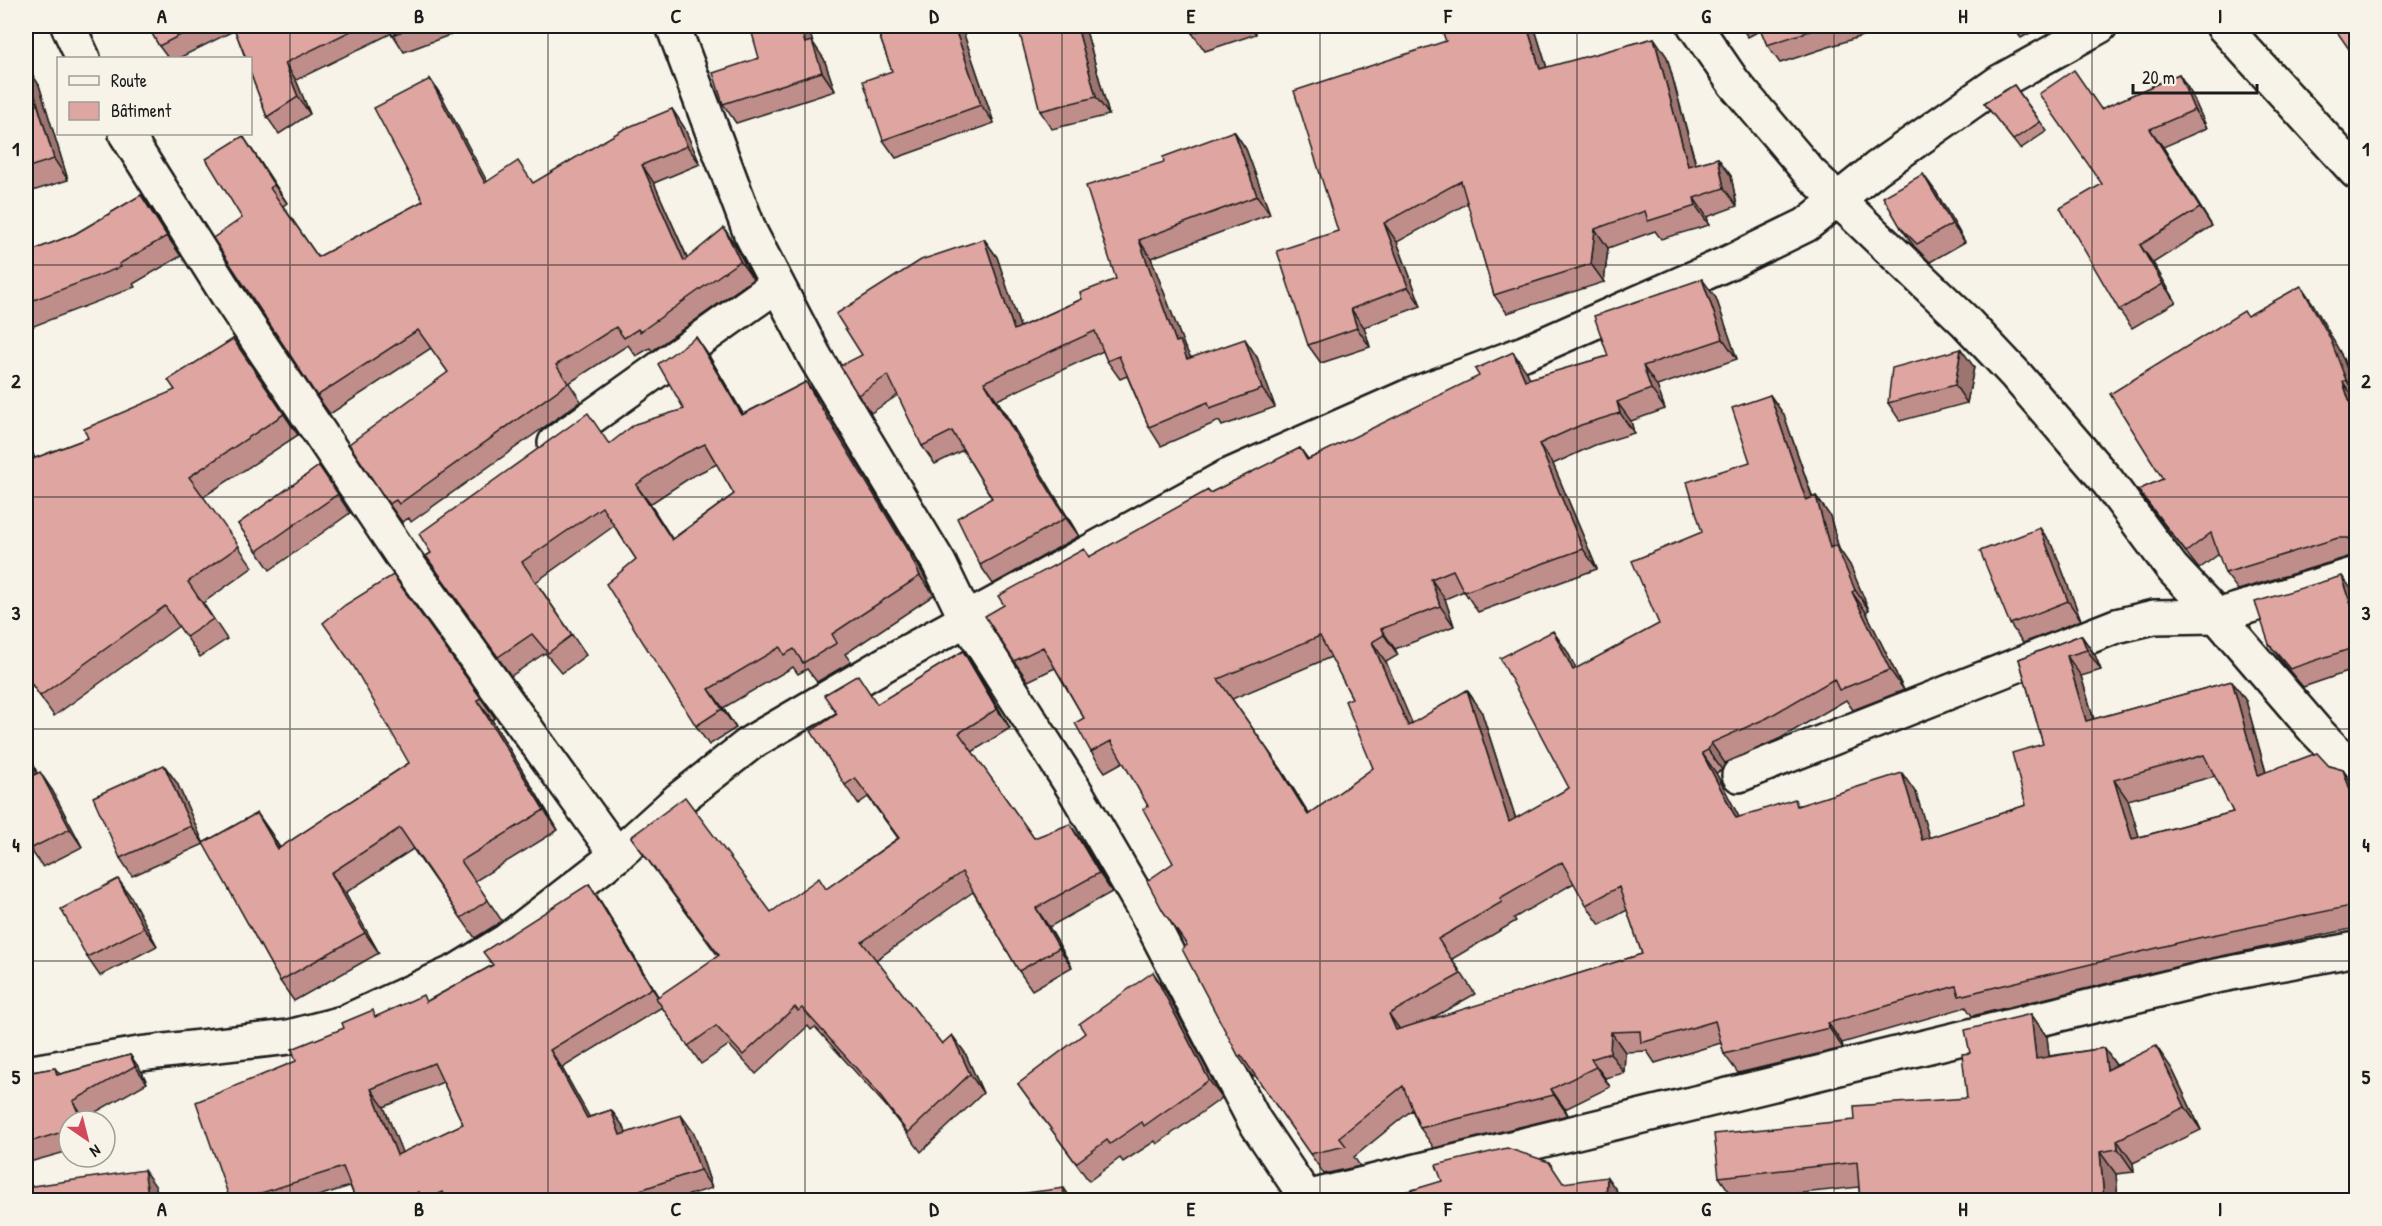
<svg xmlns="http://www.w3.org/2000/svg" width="2382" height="1226" viewBox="0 0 2382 1226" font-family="'Patrick Hand',sans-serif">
	<rect width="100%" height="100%" fill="#f7f3e8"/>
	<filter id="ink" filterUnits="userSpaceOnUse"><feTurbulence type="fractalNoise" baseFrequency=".0167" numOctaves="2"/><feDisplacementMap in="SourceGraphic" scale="12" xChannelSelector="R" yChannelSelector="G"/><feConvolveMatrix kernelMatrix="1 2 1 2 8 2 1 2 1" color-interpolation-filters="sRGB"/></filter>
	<g filter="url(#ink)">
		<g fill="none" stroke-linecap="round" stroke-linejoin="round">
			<defs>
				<g id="street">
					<polyline points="68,26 83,58"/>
					<polyline points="673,26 750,232 815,357 939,563 967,621 1074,789 1148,916 1254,1120 1307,1199"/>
					<polyline points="1695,26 1734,83 1809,172 1964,320 2016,375 2108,482 2172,568 2217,616 2315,730 2356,772"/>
					<polyline points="2223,26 2356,172"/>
					<polyline points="126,134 230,299 400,553 617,855"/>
					<polyline points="555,443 777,285"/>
					<polyline points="1739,775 2116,626 2154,617 2217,616 2356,574"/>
					<polyline points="26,1073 139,1054 289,1037 343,1023 457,971 506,941 617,855 678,800 752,742 887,663 1226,477 1407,397 1524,353 1730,262 1806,225 1877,168 2001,81 2100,26"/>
				</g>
				<polyline id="secondary" points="1298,1200 2216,976 2356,949"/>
			</defs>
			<use href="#street" stroke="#1c1c1c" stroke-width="38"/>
			<use href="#secondary" stroke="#1c1c1c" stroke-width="38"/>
			<use href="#street" stroke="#f7f3e8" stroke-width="33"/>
			<use href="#secondary" stroke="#f7f3e8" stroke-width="33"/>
		</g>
		<g fill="#c08e8a" stroke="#1c1c1c" stroke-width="1.5" fill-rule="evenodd">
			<polygon points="87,26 106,26 91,32"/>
			<polygon points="148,26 474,26 404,52 392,33 296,80 310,114 279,134 267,117 235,30 179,58 168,58 159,46"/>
			<polygon points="876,26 961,26 994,123 896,158 883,140 892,71"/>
			<polygon points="1036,26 1081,26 1087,34 1109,115 1052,129 1040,111"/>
			<polygon points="1189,26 1254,26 1256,34 1205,51 1192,33"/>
			<polygon points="1534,26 1547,68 1654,38 1667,57 1696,164 1718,158 1731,176 1737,206 1707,217 1709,225 1661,239 1655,231 1608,248 1604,282 1507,313 1494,295 1468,203 1397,242 1421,306 1364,327 1370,347 1321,363 1308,345 1338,231 1446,41"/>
			<polygon points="1740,26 1861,26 1865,35 1780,63 1767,45 1761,30 1748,37"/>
			<polygon points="2012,26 2043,26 2021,38"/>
			<polygon points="813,43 824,59 835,91 736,123 723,104"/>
			<polygon points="26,65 39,85 68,180 26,193"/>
			<polygon points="2179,74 2191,93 2207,128 2163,147 2212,226 2153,263 2176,302 2132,328 2119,310 2101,109"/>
			<polygon points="430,79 442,97 487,182 534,183 672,109 684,127 700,164 654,183 688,259 724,228 736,247 753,279 652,351 650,348 636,356 628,345 569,383 581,401 411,522 409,518 402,522 389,504 448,372 431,348 330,414 317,396 242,218 255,154 287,203 283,206 318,257 423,201"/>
			<polygon points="2014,85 2047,131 2020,149 1984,103"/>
			<polygon points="1234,131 1246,149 1270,214 1151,258 1185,348 1191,358 1257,357 1275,407 1222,426 1219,421 1161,446 1149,427 1127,376 1120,379 1107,361 1103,351 997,400 1079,536 993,584 980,565 992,498 963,450 935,464 922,446 898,395 871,413 858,395 862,355 984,239 997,257 1020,327 1082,299 1116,279 1164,162"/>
			<polygon points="1936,192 1965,242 1930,262 1914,246 1901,228"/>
			<polygon points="141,195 155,215 181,256 133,284 135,287 26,329 26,253 75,234"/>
			<polygon points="2301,286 2313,304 2342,356 2356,392 2356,399 2355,399 2356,403 2356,556 2351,556 2238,590 2225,573 2219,554 2199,569 2150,507 2138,490 2163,479 2248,316"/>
			<path d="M1716,298L1737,359L1657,386L1665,409L1631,421L1634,433L1595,445L1553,464L1597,569L1478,612L1464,591L1445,599L1454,626L1395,649L1398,655L1386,662L1412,724L1481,710L1516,819L1569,788L1567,651L1576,669L1659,624L1702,532L1750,462L1770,395L1784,415L1813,498L1816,496L1830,516L1839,549L1850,565L1869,610L1866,612L1904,690L1853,710L1846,700L1781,738L1725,763L1722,770L1716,773L1739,817L1799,805L1916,793L1929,838L2026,805L2043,744L2019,659L2081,635L2095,655L2101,670L2081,676L2094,719L2232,681L2246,701L2266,772L2329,766L2343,770L2356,789V928L2212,958L1972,1016L1966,1007L1842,1043L1843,1048L1738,1073L1724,1054L1721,1043L1655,1063L1647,1051L1625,1052L1624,1073L1605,1078L1610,1087L1565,1109L1568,1115L1434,1148L1420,1128L1412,1110L1354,1157L1360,1166L1324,1174L1255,1075L1253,1077L1239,1057L1187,945L1173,863L1148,806L1123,762L1105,772L1091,752L1084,718L1055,668L1028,681L1014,661L1004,605L1084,549L1090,557L1210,493L1300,448L1308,459L1527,372L1530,379L1608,356ZM1331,657L1352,698L1373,768L1309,814L1281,769L1232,699ZM2215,776L2233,812L2139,837L2128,800ZM1574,883L1586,905L1600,925L1627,910L1642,954L1427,1021L1475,994L1452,959L1516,921L1514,918Z"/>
			<polygon points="233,339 298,435 203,497 253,567 203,603 227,639 200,657 179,626 54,716 26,676 35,458 88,438 175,390"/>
			<path d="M709,356L743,414L806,382L820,401L922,572L934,595L845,654L851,662L817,682L807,669L798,674L793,667L723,708L736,728L709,745L696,726L636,559L614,526L536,582L586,655L562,673L545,653L511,676L426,556L609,444L684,409ZM717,464L734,494L672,539L650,504L691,477Z"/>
			<polygon points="1974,367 1967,403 1900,421 1888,403"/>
			<polygon points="319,466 350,513 270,570 238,524"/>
			<polygon points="2053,546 2081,620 2023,643 2010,624"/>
			<polygon points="393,575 495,718 492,720 558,830 475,881 502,921 475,938 413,849 345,893 379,953 294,1001 280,981 204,844 132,876 120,858 177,783 203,843 257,813 271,833 280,848 409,763"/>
			<polygon points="2355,594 2356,598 2356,669 2303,687 2282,662 2269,644"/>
			<path d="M963,651L976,670L1010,728L972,752L1034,838L1083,843L1112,892L1049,927L1072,967L1032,990L1019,971L973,892L876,960L942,1044L952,1035L965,1053L983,1093L921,1152L886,1106L815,1027L811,1030L808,1026L756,1074L729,1045L701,1064L662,1007L562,1068L589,1117L611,1110L624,1127L626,1133H694L712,1188L673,1200H356L350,1186L306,1200H230L296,1061L377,1016L427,1001L493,965L589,884L601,902L658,997L718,956L631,837L771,912L826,889L898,838L868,797L858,804L845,785L877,704ZM443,1082L463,1124L402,1153L384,1107Z"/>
			<polygon points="32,760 37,773 52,790 82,847 43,867 30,849"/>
			<polygon points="131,897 157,946 100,976 87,957"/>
			<polygon points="1165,990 1222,1098 1157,1144 1155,1141 1123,1162 1120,1158 1089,1181 1018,1084"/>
			<polygon points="2031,1014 2047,1037 2049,1056 2104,1048 2116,1065 2172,1069 2201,1130 2133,1163 2134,1172 2116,1174 2118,1200 1860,1200 1859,1187 1735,1200 1719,1177 1967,1098 1970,1053"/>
			<polygon points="130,1055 142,1072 147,1083 85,1118 86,1121 69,1121 69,1151 26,1163 26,1073 55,1068 60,1074"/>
		</g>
		<g fill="#9c7470" stroke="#1c1c1c" stroke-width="1.5">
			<polygon points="800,26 808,26 813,43 824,59 835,91 822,72 805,43"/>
			<polygon points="954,26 961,26 994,123 981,105"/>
			<polygon points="1077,26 1081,26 1087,34 1109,115 1096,97"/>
			<polygon points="1250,26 1254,26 1256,34"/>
			<polygon points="1527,26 1534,26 1553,88 1540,69"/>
			<polygon points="1858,26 1861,26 1865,35"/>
			<polygon points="1654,38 1667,57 1701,185 1688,166"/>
			<polygon points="285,63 296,80 310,114 298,97"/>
			<polygon points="26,65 39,85 68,180 54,159"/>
			<polygon points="2179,74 2191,93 2207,128 2194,110"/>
			<polygon points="430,79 442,97 498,202 485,183"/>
			<polygon points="672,109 684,127 700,164 687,146"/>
			<polygon points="2150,129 2163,147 2212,226 2200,208"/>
			<polygon points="1234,131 1246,149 1270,214 1257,196"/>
			<polygon points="243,136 255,154 287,203 274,185"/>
			<polygon points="1718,158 1731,176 1737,206 1724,188"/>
			<polygon points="642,165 654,183 697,280 684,261"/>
			<polygon points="1923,174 1936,192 1965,242 1952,224"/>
			<polygon points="141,195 155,215 181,256 167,236"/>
			<polygon points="1694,198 1707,217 1709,225 1696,206"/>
			<polygon points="1384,223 1397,242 1421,306 1408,287"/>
			<polygon points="724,228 736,247 753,279 740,261"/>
			<polygon points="1595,229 1608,248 1604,282 1591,264"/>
			<polygon points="984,239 997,257 1027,348 1014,330"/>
			<polygon points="1139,240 1151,258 1185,348 1192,359 1200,377 1176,342"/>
			<polygon points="2140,245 2153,263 2176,302 2163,284"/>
			<polygon points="1702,279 1716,298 1737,359 1723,339"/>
			<polygon points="2301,286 2313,304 2342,356 2356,392 2356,395 2346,380"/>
			<polygon points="1351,309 1364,327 1370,347 1357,328"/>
			<polygon points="696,337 709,356 755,434 742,415"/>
			<polygon points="1245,339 1257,357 1275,407 1262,389"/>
			<polygon points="1961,349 1974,367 1967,403 1955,385"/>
			<polygon points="1513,352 1527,372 1539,400 1525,380"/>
			<polygon points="1643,366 1657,386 1665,409 1651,389"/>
			<polygon points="806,382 820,401 922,572 934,595 920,576"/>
			<polygon points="984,382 997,400 1079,536 1066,518"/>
			<polygon points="2343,382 2355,399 2356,403 2356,422"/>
			<polygon points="1770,395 1784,415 1820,520 1806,500"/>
			<polygon points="1617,402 1631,421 1634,433 1620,413"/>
			<polygon points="26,436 44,481 30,460 26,450"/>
			<polygon points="1539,444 1553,464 1597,569 1583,549"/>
			<polygon points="636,485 650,504 685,559 672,540"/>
			<polygon points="1816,496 1830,516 1839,549 1850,565 1869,610 1855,590 1830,548"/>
			<polygon points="2040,528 2053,546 2081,620 2068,601"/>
			<polygon points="2342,576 2355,594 2356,598 2356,619"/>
			<polygon points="1431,579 1445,599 1454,626 1440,606"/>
			<polygon points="1852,592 1866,612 1904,690 1890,670"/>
			<polygon points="1381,629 1395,649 1398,655 1384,635"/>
			<polygon points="1553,631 1567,651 1587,690 1573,670"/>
			<polygon points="2081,635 2095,655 2101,670 2087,650"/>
			<polygon points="1372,642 1386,662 1422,746 1408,726"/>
			<polygon points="963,651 976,670 1010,728 997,709"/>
			<polygon points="2067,656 2081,676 2100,741 2086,721"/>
			<polygon points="2232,681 2246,701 2272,795 2258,775"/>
			<polygon points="709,689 723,708 736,728 722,709"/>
			<polygon points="1467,690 1481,710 1523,842 1509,822"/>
			<polygon points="477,700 492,720 558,830 544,810"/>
			<polygon points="1711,743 1725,763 1722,770 1708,750"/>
			<polygon points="1267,749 1281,769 1322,835 1308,815"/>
			<polygon points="26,751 32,760 44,794 32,776 26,759"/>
			<polygon points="1702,753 1716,773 1750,838 1736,818"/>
			<polygon points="164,765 177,783 204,844 191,826"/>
			<polygon points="2343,770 2356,789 2356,806"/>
			<polygon points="40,772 52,790 82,847 70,829"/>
			<polygon points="1902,773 1916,793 1936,860 1922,840"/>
			<polygon points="2114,780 2128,800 2146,859 2132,839"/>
			<polygon points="257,813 271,833 292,869 278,849"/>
			<polygon points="1070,824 1083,843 1112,892 1099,873"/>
			<polygon points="331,873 345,893 379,953 365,933"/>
			<polygon points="118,879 131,897 157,946 144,928"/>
			<polygon points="589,884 601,902 664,1006 652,988"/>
			<polygon points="1036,908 1049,927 1072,967 1059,948"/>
			<polygon points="1153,972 1165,990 1222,1098 1209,1080"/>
			<polygon points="1389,1014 1403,1034 1396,1030"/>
			<polygon points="2031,1014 2047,1037 2052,1081 2036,1059"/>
			<polygon points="1828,1023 1842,1043 1843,1048 1829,1028"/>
			<polygon points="1611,1032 1625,1052 1624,1073 1610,1053"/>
			<polygon points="952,1035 965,1053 983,1093 970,1074"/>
			<polygon points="2156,1046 2172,1069 2201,1130 2185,1107"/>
			<polygon points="2104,1048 2120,1071 2107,1070"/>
			<polygon points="550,1050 562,1068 600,1136 587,1118"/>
			<polygon points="130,1055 142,1072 147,1083 135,1066"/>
			<polygon points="1591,1059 1605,1078 1610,1087 1596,1067"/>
			<polygon points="371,1089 384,1107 410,1172 397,1155"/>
			<polygon points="1551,1089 1565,1109 1568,1115 1554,1095"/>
			<polygon points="73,1101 85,1118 86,1121 82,1121"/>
			<polygon points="611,1110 624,1127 633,1153 620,1135"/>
			<polygon points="681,1115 694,1133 712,1188 700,1170"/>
			<polygon points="2117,1140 2133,1163 2134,1172 2118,1149"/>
			<polygon points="2100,1152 2116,1174 2118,1200 2104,1200"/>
			<polygon points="144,1170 156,1187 158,1200 149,1200"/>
			<polygon points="1607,1177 1619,1194 1618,1200 1606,1200"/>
			<polygon points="1064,1188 1070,1197 1070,1200 1065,1200"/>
			<polygon points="640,1190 647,1200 644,1200"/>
		</g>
		<g fill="#dfa5a0" stroke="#1c1c1c" stroke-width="1.5" fill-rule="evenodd">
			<polygon points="148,26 198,26 159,46"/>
			<polygon points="233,26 361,26 285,63 298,97 267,117 250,72 250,58 246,58"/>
			<polygon points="389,26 417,26 392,35"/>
			<polygon points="750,26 800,26 805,43 812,41 822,72 723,104 713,73 759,58"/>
			<polygon points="876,26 954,26 981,105 883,140 863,81 892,71"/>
			<polygon points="1036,26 1077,26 1096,97 1040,111 1019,30"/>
			<polygon points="1189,26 1215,26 1192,33"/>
			<polygon points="1440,26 1527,26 1540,69 1654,38 1688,166 1718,158 1724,188 1694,198 1696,206 1648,221 1645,211 1595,229 1591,264 1494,295 1461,181 1384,223 1408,287 1351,309 1357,328 1308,345 1277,251 1338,231 1294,91 1446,41"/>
			<polygon points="1759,26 1825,26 1767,45"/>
			<polygon points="2333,26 2356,26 2356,59"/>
			<polygon points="26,66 54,159 26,168"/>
			<polygon points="2074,70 2101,109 2179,74 2194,110 2150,129 2200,208 2140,245 2163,284 2119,310 2060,208 2102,184 2039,94"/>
			<polygon points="430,79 485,183 518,161 533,183 624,129 672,109 687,146 642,165 684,261 724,228 740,261 640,332 638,329 624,338 616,327 556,365 568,383 399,504 396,500 389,504 349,444 448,372 418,330 317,396 213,238 242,218 206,159 243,136 274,185 270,188 318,257 423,201 374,108"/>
			<polygon points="2014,85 2040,122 2013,140 1984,103"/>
			<polygon points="1234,131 1257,196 1139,240 1176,342 1180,341 1187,359 1245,339 1262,389 1210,408 1208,402 1149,427 1119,356 1107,361 1095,331 984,382 1066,518 980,565 957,518 992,498 952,431 922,446 888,375 858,395 840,366 862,355 836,314 921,260 984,239 1014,330 1082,299 1080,293 1116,279 1086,186 1164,162 1163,157"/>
			<polygon points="1923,174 1952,224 1917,244 1901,228 1883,197"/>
			<polygon points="141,195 167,236 119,264 121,267 26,303 26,253 75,234"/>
			<path d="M1702,279L1723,339L1643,366L1651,389L1617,402L1620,413L1581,425L1539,444L1583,549L1464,592L1453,570L1431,579L1440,606L1381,629L1384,635L1372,642L1408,726L1467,690L1509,822L1569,788L1500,658L1553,631L1573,670L1659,624L1632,561L1702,532L1687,482L1750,462L1732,408L1770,395L1806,500L1816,496L1830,548L1836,545L1855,590L1852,592L1890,670L1839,690L1834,679L1767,718L1711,743L1708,750L1702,753L1736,818L1795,799L1797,806L1902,773L1922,840L2026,805L2012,753L2043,744L2019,659L2081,635L2087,650L2067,656L2086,721L2232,681L2258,775L2317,753L2329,766L2343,770L2356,806V905L2198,938L1959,996L1956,986L1828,1023L1829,1028L1724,1054L1715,1021L1641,1043L1640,1031L1611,1032L1610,1053L1591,1059L1596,1067L1551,1089L1554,1095L1420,1128L1403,1086L1339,1137L1346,1146L1310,1154L1241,1055L1239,1057L1182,949L1187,945L1163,911L1147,881L1173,863L1143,809L1148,806L1111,741L1091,752L1075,723L1084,718L1043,647L1014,661L985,616L1004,605L998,596L1084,549L1089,557L1208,490L1210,493L1300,448L1307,460L1479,376L1475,369L1509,354L1513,352L1525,380L1608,356L1594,316ZM1320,636L1352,698L1345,701L1373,768L1308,815L1267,749L1218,679ZM2204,755L2233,812L2132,839L2114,780ZM1562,862L1586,905L1619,887L1642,954L1396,1030L1389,1014L1461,974L1438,939L1502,902L1500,898Z"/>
			<polygon points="2301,286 2330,338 2346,380 2343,382 2356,422 2356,543 2348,538 2338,538 2225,573 2211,533 2186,552 2138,490 2163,479 2110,394 2244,311 2247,316"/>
			<path d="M696,337L742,415L806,382L909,553L920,576L832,634L837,643L803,663L794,649L784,655L780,647L709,689L722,709L696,726L606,584L636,559L602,507L522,562L572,635L548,653L532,634L498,657L426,556L431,553L419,534L588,413L609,444L635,424L684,409L658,364ZM705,444L734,494L672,540L636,485L677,457Z"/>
			<polygon points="233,339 284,414 189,477 239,546 188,582 213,619 186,637 165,606 40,696 26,676 26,450 30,460 88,438 84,429 175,390 168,380"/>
			<polygon points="1961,349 1955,385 1888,403 1892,368"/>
			<polygon points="319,466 338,494 257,551 238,524"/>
			<polygon points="2040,528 2068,601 2010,624 1980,551"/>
			<polygon points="393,575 481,698 477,700 544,810 461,861 488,900 461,918 400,828 331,873 365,933 280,981 203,843 257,813 278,849 409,763 354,667 323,623 345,605"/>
			<polygon points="2342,576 2356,619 2356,647 2290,669 2269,644 2255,602"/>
			<polygon points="963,651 997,709 959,733 1034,838 1070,824 1099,873 1036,908 1059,948 1019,971 962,872 862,942 942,1044 952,1035 970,1074 908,1133 873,1087 802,1008 798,1011 795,1007 743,1055 716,1026 688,1046 656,998 719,955 631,837 685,797 771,912 819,878 826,889 899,838 855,778 845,785 811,731 837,714 824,695 858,675 877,704"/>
			<polygon points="26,759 32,776 40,772 70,829 30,849 26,841"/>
			<polygon points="164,765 191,826 120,858 93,797"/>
			<polygon points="118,879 144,928 87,957 61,909"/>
			<path d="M589,884L652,988L550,1050L587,1118L611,1110L620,1135L681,1115L700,1170L640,1190L644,1200H446L443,1192L426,1200H422L419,1192L398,1200H356L343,1167L239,1200H230L196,1102L296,1061L292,1049L344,1028L342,1023L373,1010L375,1017L423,995L426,1002L493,965L483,952ZM434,1063L463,1124L397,1155L371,1089Z"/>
			<polygon points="1153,972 1209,1080 1144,1126 1142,1122 1110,1144 1107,1140 1076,1163 1018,1084 1085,1033 1079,1024"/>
			<polygon points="2031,1014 2036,1059 2104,1048 2107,1070 2156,1046 2185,1107 2117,1140 2118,1149 2100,1152 2104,1200 1860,1200 1857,1162 1719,1177 1714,1134 1855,1120 1854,1106 1967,1098 1962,1054 1970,1053 1965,1030"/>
			<polygon points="130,1055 135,1066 73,1101 82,1121 69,1121 69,1130 26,1143 26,1073 55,1068 57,1075"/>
			<polygon points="1507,1148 1549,1162 1563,1183 1607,1177 1606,1200 1379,1200 1442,1181 1436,1165"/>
			<polygon points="144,1170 149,1200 26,1200 26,1187"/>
			<polygon points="1064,1188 1065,1200 1020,1200 1019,1194"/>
		</g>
	</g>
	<path fill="none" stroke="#1c1c1c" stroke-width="1.5" stroke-opacity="0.55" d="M290,26V1200M548,26V1200M805,26V1200M1062,26V1200M1320,26V1200M1577,26V1200M1834,26V1200M2092,26V1200M26,265H2356M26,497H2356M26,729H2356M26,961H2356"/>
	<rect width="2382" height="1226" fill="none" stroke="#f7f3e8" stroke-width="66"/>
	<rect x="57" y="57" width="195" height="78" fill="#f7f3e8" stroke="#9f9d96" stroke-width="1.5"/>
	<rect x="69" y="76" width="30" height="9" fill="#f7f3e8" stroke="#9f9d96" stroke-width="1.5"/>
	<text x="111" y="87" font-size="18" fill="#1c1c1c">Route</text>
	<rect x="69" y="102" width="30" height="18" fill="#dfa5a0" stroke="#9f9d96" stroke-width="1.5"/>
	<text x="111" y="117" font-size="18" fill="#1c1c1c">Bâtiment</text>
	<g transform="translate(87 1139) rotate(145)"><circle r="28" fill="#f7f3e8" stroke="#9f9d96" stroke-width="1.5"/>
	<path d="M0-4.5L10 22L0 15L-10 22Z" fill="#d1495b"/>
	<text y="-9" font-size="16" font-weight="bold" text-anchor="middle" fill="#1c1c1c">N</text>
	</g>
	<path d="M2133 84v9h124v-9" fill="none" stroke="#1c1c1c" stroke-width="3"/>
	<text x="2142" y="84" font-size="18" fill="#1c1c1c" stroke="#f7f3e8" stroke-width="4.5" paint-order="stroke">20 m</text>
	<rect x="33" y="33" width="2316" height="1160" fill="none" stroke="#1c1c1c" stroke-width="2"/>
	<g font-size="20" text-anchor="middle" font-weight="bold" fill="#1c1c1c">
		<text x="162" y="23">A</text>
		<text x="419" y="23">B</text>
		<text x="676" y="23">C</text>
		<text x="934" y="23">D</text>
		<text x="1191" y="23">E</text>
		<text x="1448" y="23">F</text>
		<text x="1706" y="23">G</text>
		<text x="1963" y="23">H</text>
		<text x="2220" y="23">I</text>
		<text x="16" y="156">1</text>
		<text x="2366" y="156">1</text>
		<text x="16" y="388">2</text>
		<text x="2366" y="388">2</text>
		<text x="16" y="620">3</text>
		<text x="2366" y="620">3</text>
		<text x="16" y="852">4</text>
		<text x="2366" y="852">4</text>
		<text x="16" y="1084">5</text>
		<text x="2366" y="1084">5</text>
		<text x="162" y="1216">A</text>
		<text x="419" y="1216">B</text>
		<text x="676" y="1216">C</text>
		<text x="934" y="1216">D</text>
		<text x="1191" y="1216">E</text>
		<text x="1448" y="1216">F</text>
		<text x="1706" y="1216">G</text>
		<text x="1963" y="1216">H</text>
		<text x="2220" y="1216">I</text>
	</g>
</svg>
